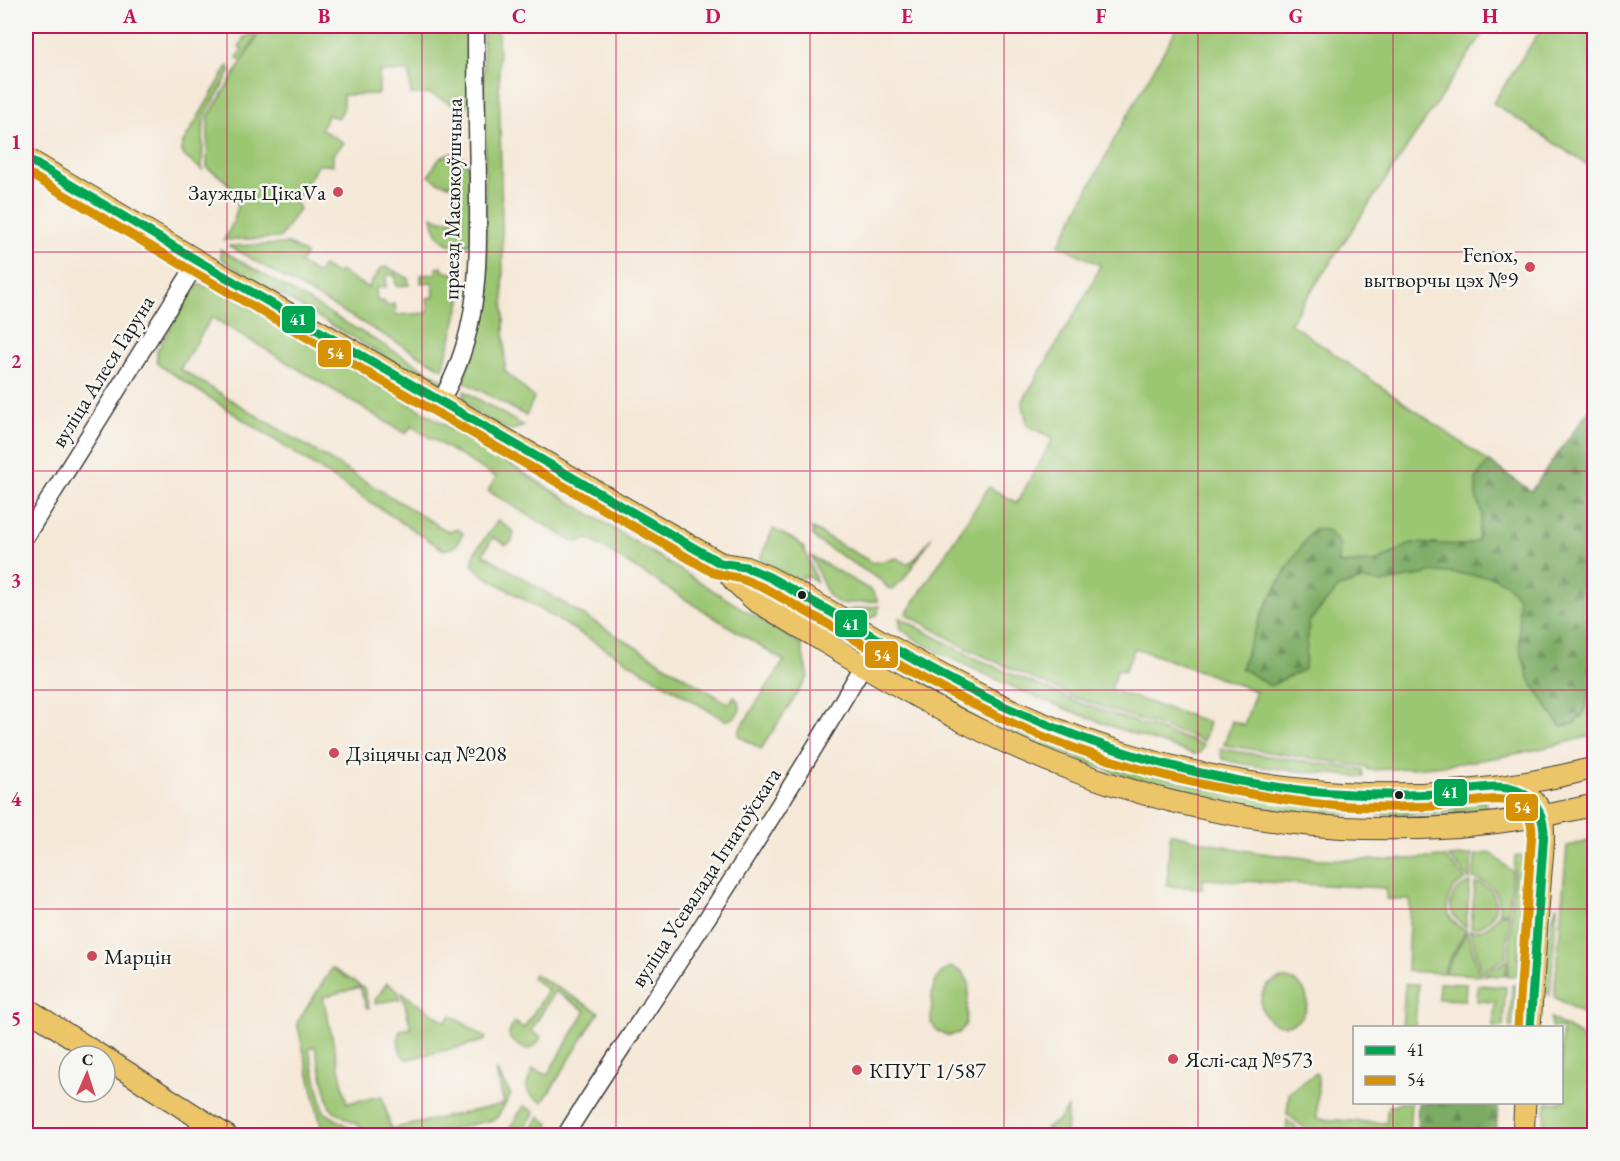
<svg xmlns="http://www.w3.org/2000/svg" width="1620" height="1161" viewBox="0 0 1620 1161" font-family="'EB Garamond',serif">
	<defs>
		<pattern id="forest-firs" width="22" height="20" patternUnits="userSpaceOnUse" patternTransform="scale(1.5)"><rect width="22" height="20" fill="#7cab64"/><path d="M5 1l3.5 6h-7zM16 11l3.5 6h-7z" fill="#658a52"/></pattern>
	</defs>
	<rect width="100%" height="100%" fill="#f6f6f2"/>
	<filter id="ink" filterUnits="userSpaceOnUse"><feTurbulence type="fractalNoise" baseFrequency=".0167" numOctaves="2"/><feDisplacementMap in="SourceGraphic" scale="12" xChannelSelector="R" yChannelSelector="G"/><feConvolveMatrix kernelMatrix="1 2 1 2 8 2 1 2 1" color-interpolation-filters="sRGB"/></filter>
	<filter id="wash" filterUnits="userSpaceOnUse"><feTurbulence type="fractalNoise" baseFrequency=".008" numOctaves="4" result="noise"/><feDisplacementMap in="SourceGraphic" scale="24" xChannelSelector="R" yChannelSelector="G"/><feGaussianBlur stdDeviation="1.35" result="paint"/><feColorMatrix in="noise" values="0 0 0 0 0 0 0 0 0 0 0 0 0 0 0 0 0 1.4 0 .05"/><feComposite in="paint" operator="in"/></filter>
	<g filter="url(#wash)">
		<rect width="100%" height="100%" fill="#f5e8d7"/>
		<g fill="#9bc672" stroke="#5c7147" stroke-width="1.5">
			<path d="M264,26H468L469,100L465,109L456,110V106L431,94H411L409,71L379,72V94L343,95V110L338,118L328,115L321,129L344,143L333,154V165H318L295,202L299,209L280,238L224,240C245,205 242,188 207,168L208,117L242,62L237,58L242,49L239,47L244,37L251,34L256,36L243,60Z"/>
			<polygon points="483,26 498,26 505,371 534,398 526,416 463,381 479,334 487,293"/>
			<path d="M1178,26H1488L1290,323L1531,491L1594,405V735C1520,756 1446,769 1368,770L1367,767L1224,745L1232,721L1244,725L1256,691L1135,648L1125,671L1117,670L1111,690L1209,722L1204,741L1076,698L970,650L906,614L989,487L1017,503L1053,438L1028,426L1022,402L1090,288L1100,265L1059,245L1116,136Z"/>
			<polygon points="1543,26 1590,26 1594,29 1594,169 1493,103"/>
			<polygon points="228,66 231,71 204,118 202,170 185,157 181,150 183,143"/>
			<path d="M450,153C464,154 468,160 469,173L471,241L467,246C446,250 434,236 432,216L441,220H454V186L438,182L429,176C435,164 438,157 450,153Z"/>
			<polygon points="289,244 306,254 300,263 317,274 323,266 337,275 340,271 368,288 381,268 387,267 408,278 409,285 396,286 395,275 386,275 386,287 376,288 377,301 384,301 385,305 395,304 396,315 428,313 427,298 434,297 433,282 421,283 421,275 436,274 436,268 442,267 443,271 456,274 461,301 443,369 229,246"/>
			<polygon points="220,249 445,381 439,385 432,384 228,264 221,258"/>
			<polygon points="199,285 217,287 503,460 801,645 808,677 761,749 739,736 739,730 784,661 589,539 577,542 570,540 488,491 496,477 411,426 406,434 212,317 180,369 444,529 450,532 457,529 463,533 455,547 444,550 159,365 157,360 157,351 192,289"/>
			<path d="M464,391L524,426L513,430L507,429C492,421 462,411 464,391Z"/>
			<path d="M498,520L514,532C513,539 512,543 506,545L493,537L483,554L729,704L734,696L739,702L740,710L735,717L726,721L485,576L472,565L475,552Z"/>
			<polygon points="811,528 873,563 897,558 907,564 915,559 932,537 904,579 893,589 888,588 882,581 819,542 813,536"/>
			<polygon points="773,529 797,541 804,548 817,582 806,576 796,581 760,559"/>
			<polygon points="811,556 872,591 878,601 840,604 828,595"/>
			<polygon points="879,606 878,614 869,619 857,616 848,610"/>
			<polygon points="801,608 822,619 818,624 799,613 797,609"/>
			<path d="M899,617L972,657L1080,703L1204,745L1200,753L1194,754C1120,730 1048,705 978,671C952,659 924,647 901,629Z"/>
			<polygon points="829,623 856,639 857,643 852,643 826,628"/>
			<path d="M888,660H893C1044,745 1201,807 1376,808C1413,808 1449,804 1485,801L1486,809C1418,815 1349,818 1281,810C1144,793 1007,740 890,666L887,663Z"/>
			<path d="M1220,749L1363,770L1364,777C1345,775 1230,767 1222,758C1221,756 1221,752 1220,749Z"/>
			<path d="M1170,833C1198,840 1226,848 1255,852C1318,862 1381,861 1445,857L1466,880C1441,890 1442,922 1466,930L1442,973L1407,971L1410,900L1386,899V888L1203,879L1202,888L1167,886Z"/>
			<polygon points="1594,840 1594,1020 1554,997 1567,846"/>
			<path d="M1491,853L1512,871L1509,912H1499C1501,893 1491,882 1473,879L1476,855Z"/>
			<polygon points="1472,855 1470,880 1449,857"/>
			<polygon points="1515,856 1524,856 1517,976 1508,976"/>
			<path d="M1470,883L1466,927C1445,915 1445,891 1470,883Z"/>
			<path d="M1475,883C1504,885 1502,927 1471,928Z"/>
			<polygon points="1557,905 1550,995 1545,991 1550,925"/>
			<path d="M1498,914H1509L1506,957L1482,973L1470,931C1484,931 1493,926 1498,914Z"/>
			<polygon points="1467,932 1480,975 1444,973"/>
			<polygon points="1507,960 1506,976 1484,975"/>
			<path d="M951,967L962,972L969,983L966,1024L959,1033L948,1036L937,1031L931,1022C933,999 927,977 951,967Z"/>
			<polygon points="332,968 364,988 369,1008 366,1007 360,987 323,997 347,1103 382,1096 391,1129 504,1104 496,1070 511,1095 496,1119 426,1135 373,1135 330,1108 315,1046 309,1049 324,1112 362,1135 323,1135 297,1023"/>
			<path d="M534,974L599,1012L543,1102C522,1094 525,1085 533,1069L547,1075L586,1011L555,991L531,1031L541,1037C531,1056 523,1050 510,1039L509,1033L514,1022L524,1028L548,990L532,978Z"/>
			<circle cx="1284" cy="1002" r="23"/>
			<polygon points="387,983 398,990 400,999 375,1003 375,1000"/>
			<polygon points="1439,983 1466,984 1465,1000 1438,999"/>
			<polygon points="1405,984 1418,984 1415,1027 1402,1027"/>
			<polygon points="1478,985 1506,987 1503,1027 1493,1027 1495,1002 1477,1001"/>
			<polygon points="1512,985 1516,985 1513,1027 1509,1027"/>
			<path d="M402,993L446,1022L451,1015L486,1038L484,1041L409,1059L404,1058C398,1050 397,1038 400,1030L411,1028Z"/>
			<polygon points="1551,1018 1594,1044 1594,1135 1543,1135 1546,1103 1562,1102 1562,1028 1551,1027"/>
			<polygon points="1316,1073 1318,1078 1317,1119 1386,1123 1388,1106 1396,1106 1397,1103 1411,1103 1409,1135 1313,1135 1287,1114 1289,1093"/>
			<polygon points="524,1106 535,1112 520,1135 505,1135"/>
			<polygon points="1068,1108 1066,1135 1057,1135 1045,1128 1059,1120"/>
			<polygon points="540,1116 549,1124 544,1135 528,1135"/>
			<polygon points="1287,1120 1305,1135 1286,1135"/>
			<polygon points="1417,1128 1496,1133 1496,1135 1417,1135"/>
		</g>
		<g fill="url(#forest-firs)" stroke="#4c6440" stroke-width="1.5">
			<path d="M1594,403V681L1583,714L1574,724L1560,726L1529,679L1520,647L1518,598L1507,585L1494,577L1436,572L1383,583L1362,580L1339,587L1309,622L1305,669L1270,686L1241,668C1257,618 1283,570 1314,529L1327,530L1340,544L1339,564L1378,561L1412,543L1465,545L1477,541L1482,514L1476,496V477L1489,462L1531,491Z"/>
			<polygon points="1418,1103 1498,1103 1496,1133 1417,1128"/>
			<polygon points="987,1131 1042,1134 1045,1135 991,1135"/>
		</g>
	</g>
	<g filter="url(#ink)">
		<g fill="none" stroke-linecap="round" stroke-linejoin="round">
			<defs>
				<g id="minor">
					<path d="M440,402C482,331 478,260 478,181C477,129 476,77 476,26"/>
					<polyline points="26,536 198,261"/>
					<path d="M565,1136C604,1072 647,1012 687,949C753,848 818,745 878,640"/>
				</g>
				<g id="major">
					<path d="M26,158L198,261L720,563L745,567L769,577C845,618 917,665 995,702C1181,791 1394,820 1594,768"/>
					<path d="M720,563L735,582L754,600C831,645 906,694 986,733C1176,826 1388,854 1594,805"/>
					<path d="M1504,787C1520,789 1538,799 1542,816C1546,836 1541,865 1540,885C1536,933 1533,980 1530,1028"/>
					<polyline points="26,1008 101,1056"/>
					<polyline points="105,1058 227,1136"/>
					<polyline points="1523,1136 1525,1102"/>
				</g>
			</defs>
			<use href="#minor" stroke="#3d3b38" stroke-width="19"/>
			<use href="#major" stroke="#3d3b38" stroke-width="23"/>
			<use href="#minor" stroke="#fff" stroke-width="16"/>
			<use href="#major" stroke="#edc569" stroke-width="21"/>
			<defs>
				<path id="bus-1" d="M26,158L198,261L720,563L745,567L769,577C844,618 917,665 995,702C1094,748 1199,779 1307,791C1350,795 1395,796 1438,794C1460,792 1495,782 1515,790C1534,796 1542,811 1544,831L1530,1028"/>
				<path id="bus-2" d="M26,172L192,271L714,573L742,579L764,588C859,640 951,700 1052,740C1133,771 1216,790 1302,802C1346,808 1393,808 1438,806C1456,805 1494,796 1510,801C1525,805 1531,816 1532,831L1518,1027"/>
			</defs>
			<use href="#bus-1" stroke="#f6f6f2" stroke-width="14"/>
			<use href="#bus-2" stroke="#f6f6f2" stroke-width="14"/>
			<use href="#bus-1" stroke="#00a651" stroke-width="9"/>
			<use href="#bus-2" stroke="#d69104" stroke-width="9"/>
		</g>
	</g>
	<path fill="none" stroke="#c2185b" stroke-width="1.5" stroke-opacity="0.55" d="M227,26V1136M422,26V1136M616,26V1136M810,26V1136M1004,26V1136M1198,26V1136M1393,26V1028M26,252H1594M26,471H1594M26,690H1594M26,909H1594M1393,1102V1136"/>
	<g fill="#d1495b" stroke="#f6f6f2" stroke-width="2">
		<circle cx="338" cy="192" r="6"/>
		<circle cx="1530" cy="267" r="6"/>
		<circle cx="334" cy="753" r="6"/>
		<circle cx="92" cy="956" r="6"/>
		<circle cx="1173" cy="1059" r="6"/>
		<circle cx="857" cy="1070" r="6"/>
	</g>
	<g fill="#1c1c1c" stroke="#f6f6f2" stroke-width="2">
		<circle cx="802" cy="595" r="5"/>
		<circle cx="1399" cy="795" r="5"/>
	</g>
	<g text-anchor="middle" stroke-width="5" stroke-linejoin="round" paint-order="stroke">
		<g font-size="22" fill="#1c1c1c" stroke="#f6f6f2" text-anchor="start">
			<text x="326" y="200" text-anchor="end">Заужды ЦікаVа</text>
			<text x="1518" y="262" text-anchor="end">Fenox,<tspan x="1518" dy="25">вытворчы цэх №9</tspan></text>
			<text x="346" y="761">Дзіцячы сад №208</text>
			<text x="104" y="964">Марцін</text>
			<text x="1185" y="1067">Яслі-сад №573</text>
			<text x="869" y="1078">КПУТ 1/587</text>
		</g>
		<g font-size="22" fill="#1c1c1c" stroke="#f6f6f2">
			<text transform="translate(452 199) rotate(-89)" y="8">праезд Масюкоўшчына</text>
			<text transform="translate(102 371) rotate(-58)" y="8">вуліца Алеся Гаруна</text>
			<text transform="translate(705 877) rotate(-57)" y="8">вуліца Усевалада Ігнатоўскага</text>
		</g>
	</g>
	<g stroke="#f6f6f2" stroke-width="2">
		<rect x="281" y="305" width="35" height="29" rx="6" fill="#00a651"/>
		<rect x="317" y="339" width="35" height="29" rx="6" fill="#d69104"/>
		<rect x="834" y="609" width="34" height="29" rx="6" fill="#00a651"/>
		<rect x="864" y="640" width="35" height="29" rx="6" fill="#d69104"/>
		<rect x="1433" y="778" width="35" height="29" rx="6" fill="#00a651"/>
		<rect x="1505" y="793" width="34" height="29" rx="6" fill="#d69104"/>
	</g>
	<g font-size="16" text-anchor="middle" font-weight="bold" fill="#fff">
		<text x="298" y="325">41</text>
		<text x="335" y="359">54</text>
		<text x="851" y="630">41</text>
		<text x="882" y="661">54</text>
		<text x="1450" y="798">41</text>
		<text x="1522" y="813">54</text>
	</g>
	<rect width="1620" height="1161" fill="none" stroke="#f6f6f2" stroke-width="66"/>
	<rect x="1353" y="1026" width="210" height="78" fill="#f6f6f2" stroke="#9f9f9c" stroke-width="1.5"/>
	<rect x="1365" y="1046" width="30" height="9" fill="#00a651" stroke="#9f9f9c" stroke-width="1.5"/>
	<text x="1407" y="1056" font-size="18" fill="#1c1c1c">41</text>
	<rect x="1365" y="1076" width="30" height="9" fill="#d69104" stroke="#9f9f9c" stroke-width="1.5"/>
	<text x="1407" y="1086" font-size="18" fill="#1c1c1c">54</text>
	<g transform="translate(87 1074) rotate(3)"><circle r="28" fill="#f6f6f2" stroke="#9f9f9c" stroke-width="1.5"/>
	<path d="M0-4.5L10 22L0 15L-10 22Z" fill="#d1495b"/>
	<text y="-9" font-size="16" font-weight="bold" text-anchor="middle" fill="#1c1c1c">С</text>
	</g>
	<rect x="33" y="33" width="1554" height="1095" fill="none" stroke="#c2185b" stroke-width="2"/>
	<g font-size="20" text-anchor="middle" font-weight="bold" fill="#c2185b">
		<text x="130" y="23">A</text>
		<text x="324" y="23">B</text>
		<text x="519" y="23">C</text>
		<text x="713" y="23">D</text>
		<text x="907" y="23">E</text>
		<text x="1101" y="23">F</text>
		<text x="1296" y="23">G</text>
		<text x="1490" y="23">H</text>
		<text x="16" y="149">1</text>
		<text x="16" y="368">2</text>
		<text x="16" y="587">3</text>
		<text x="16" y="806">4</text>
		<text x="16" y="1025">5</text>
	</g>
</svg>
